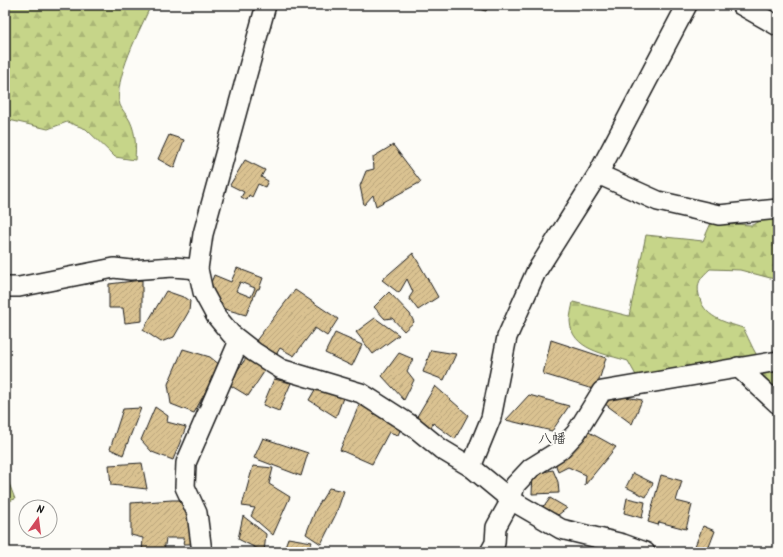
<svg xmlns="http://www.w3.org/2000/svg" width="783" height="557" viewBox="0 0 783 557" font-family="Kalam,'Klee One',sans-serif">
	<defs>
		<pattern id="forest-firs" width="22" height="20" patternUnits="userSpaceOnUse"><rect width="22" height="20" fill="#c6d589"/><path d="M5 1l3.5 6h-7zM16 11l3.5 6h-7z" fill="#aab676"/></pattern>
		<pattern id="building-hatch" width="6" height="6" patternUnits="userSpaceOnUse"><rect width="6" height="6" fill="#dac291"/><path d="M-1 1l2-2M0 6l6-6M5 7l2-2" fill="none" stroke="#baa67c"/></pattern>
	</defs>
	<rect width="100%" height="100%" fill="#fdfcf7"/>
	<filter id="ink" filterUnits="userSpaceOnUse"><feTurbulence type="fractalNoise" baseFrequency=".025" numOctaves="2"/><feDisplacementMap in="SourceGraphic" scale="8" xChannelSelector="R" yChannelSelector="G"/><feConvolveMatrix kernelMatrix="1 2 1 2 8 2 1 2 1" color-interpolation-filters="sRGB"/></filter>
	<g filter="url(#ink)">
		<g fill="url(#forest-firs)" stroke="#717852">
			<path d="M5,5H151C141,28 112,81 120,105C122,110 127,115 130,121C136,134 136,146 135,160L115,157L86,129L67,122L48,129L9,120L5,114Z"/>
			<path d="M778,213V280L740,270L710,269C701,277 696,283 699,295C703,317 724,322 743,328C753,346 758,367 778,374V410L749,371L638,379L628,361C606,354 571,350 570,321C570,315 572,308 573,302L629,316L646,235L703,241L711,223L752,225Z"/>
			<polygon points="5,473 15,499 5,502"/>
		</g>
		<g fill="url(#building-hatch)" stroke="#1c1c1c" fill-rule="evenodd">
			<polygon points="472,5 488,5 486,11 471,7"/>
			<polygon points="169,135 184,140 174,168 158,159"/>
			<polygon points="393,145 421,182 376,206 373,195 364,205 360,186 366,171 374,169 373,157"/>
			<polygon points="245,160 265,170 261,177 268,181 265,187 258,184 252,197 249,195 247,200 241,197 244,192 230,185"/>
			<polygon points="413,253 438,297 418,310 409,298 413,292 407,279 399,293 382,280"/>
			<path d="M237,268L263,278L259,289H257L246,315L221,308L222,303L211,294L213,286L210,285L214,275L231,282ZM240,282L255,288L251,297L236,291Z"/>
			<polygon points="142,280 142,321 125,323 123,308 109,308 109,284"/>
			<polygon points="295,290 338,319 327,336 315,328 294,356 280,348 274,358 255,342"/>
			<polygon points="166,291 186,298 190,301 189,311 174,337 161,342 143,330"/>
			<polygon points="389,292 410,314 414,322 404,331 392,318 385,319 374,307"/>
			<polygon points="375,318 399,335 373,354 356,332"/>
			<polygon points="335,333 362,345 352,366 325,353"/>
			<polygon points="551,340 606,358 596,390 543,374"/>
			<polygon points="183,349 210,357 220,365 194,413 171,404 168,384"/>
			<polygon points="431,350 456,354 444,380 423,372"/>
			<polygon points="399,353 413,359 407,371 414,380 404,400 382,376"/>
			<polygon points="246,358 266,369 248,396 228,384"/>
			<polygon points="274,379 291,383 279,411 263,405"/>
			<polygon points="435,386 468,415 455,439 433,423 429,433 416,418"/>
			<polygon points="316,388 344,395 336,417 309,400"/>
			<polygon points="529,395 569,406 552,431 506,420"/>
			<polygon points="615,395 642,400 632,424 605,404"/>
			<polygon points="360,403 402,426 398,435 389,432 372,464 340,450"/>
			<polygon points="155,407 168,416 167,422 186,427 173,460 152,452 141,440"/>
			<polygon points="141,408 123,455 110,449 123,409"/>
			<polygon points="585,430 616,447 585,485 586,475 568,467 558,472 555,462"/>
			<polygon points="263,438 308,453 301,476 254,458"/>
			<polygon points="142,463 147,489 111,485 109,465"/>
			<polygon points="253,466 273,468 269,484 290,497 273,535 251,516 255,508 242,506"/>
			<polygon points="553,470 558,482 559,493 532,494 533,474"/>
			<polygon points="633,473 653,483 646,497 626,487"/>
			<polygon points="661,475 682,481 676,501 692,505 686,529 659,522 658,525 648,522"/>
			<polygon points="329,488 344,491 336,514 321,544 306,534 316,509"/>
			<polygon points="550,498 567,508 558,515 541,507 546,504"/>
			<polygon points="627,498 645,502 642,518 624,513"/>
			<polygon points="172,500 188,500 191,544 183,544 184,538 166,538 164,552 142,552 143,538 131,535 131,503"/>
			<polygon points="243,516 266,534 264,552 238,539"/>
			<polygon points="703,526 715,531 707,552 696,552 693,551"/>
			<polygon points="288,538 312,542 308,552 283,552"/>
			<polygon points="595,543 619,552 591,552"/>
			<polygon points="724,548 727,552 719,552"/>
		</g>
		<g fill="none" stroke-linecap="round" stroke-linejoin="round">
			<defs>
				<g id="minor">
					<polyline points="266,5 203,234 198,269 203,292 216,316 231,334 254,352 281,369 361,393 414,427 441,449 471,467 511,500 561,529 623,544 645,552"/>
					<polyline points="741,5 778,26"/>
					<polyline points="598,174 658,201 719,215 778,209"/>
					<polyline points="5,287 19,287 114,268 131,270 173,267 198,269"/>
					<polyline points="738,367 778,404"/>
					<polyline points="471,467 491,418 507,337 536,272 598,174 687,5"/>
					<polyline points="202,552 197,513 185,487 186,463 239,341"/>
					<polyline points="490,552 495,543 496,527 511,500 515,485 531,468 560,450 576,433 602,391 778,361"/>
				</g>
			</defs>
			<use href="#minor" stroke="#1c1c1c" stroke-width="22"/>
			<use href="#minor" stroke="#fdfcf7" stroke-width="19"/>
		</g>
	</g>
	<g text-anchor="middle" stroke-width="3.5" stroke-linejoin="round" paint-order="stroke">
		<g font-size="14" fill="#1c1c1c" stroke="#fdfcf7">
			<text x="552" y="443">八幡</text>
		</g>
	</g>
	<rect width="783" height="557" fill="none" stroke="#fdfcf7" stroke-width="20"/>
	<rect x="10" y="10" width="763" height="537" fill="none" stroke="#1c1c1c" stroke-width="1.5" filter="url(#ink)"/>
	<g transform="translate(38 519) rotate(14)"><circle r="19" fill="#fdfcf7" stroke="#a3a29f"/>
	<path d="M0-3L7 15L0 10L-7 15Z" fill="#d1495b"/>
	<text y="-6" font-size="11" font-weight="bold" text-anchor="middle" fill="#1c1c1c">N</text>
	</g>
</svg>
